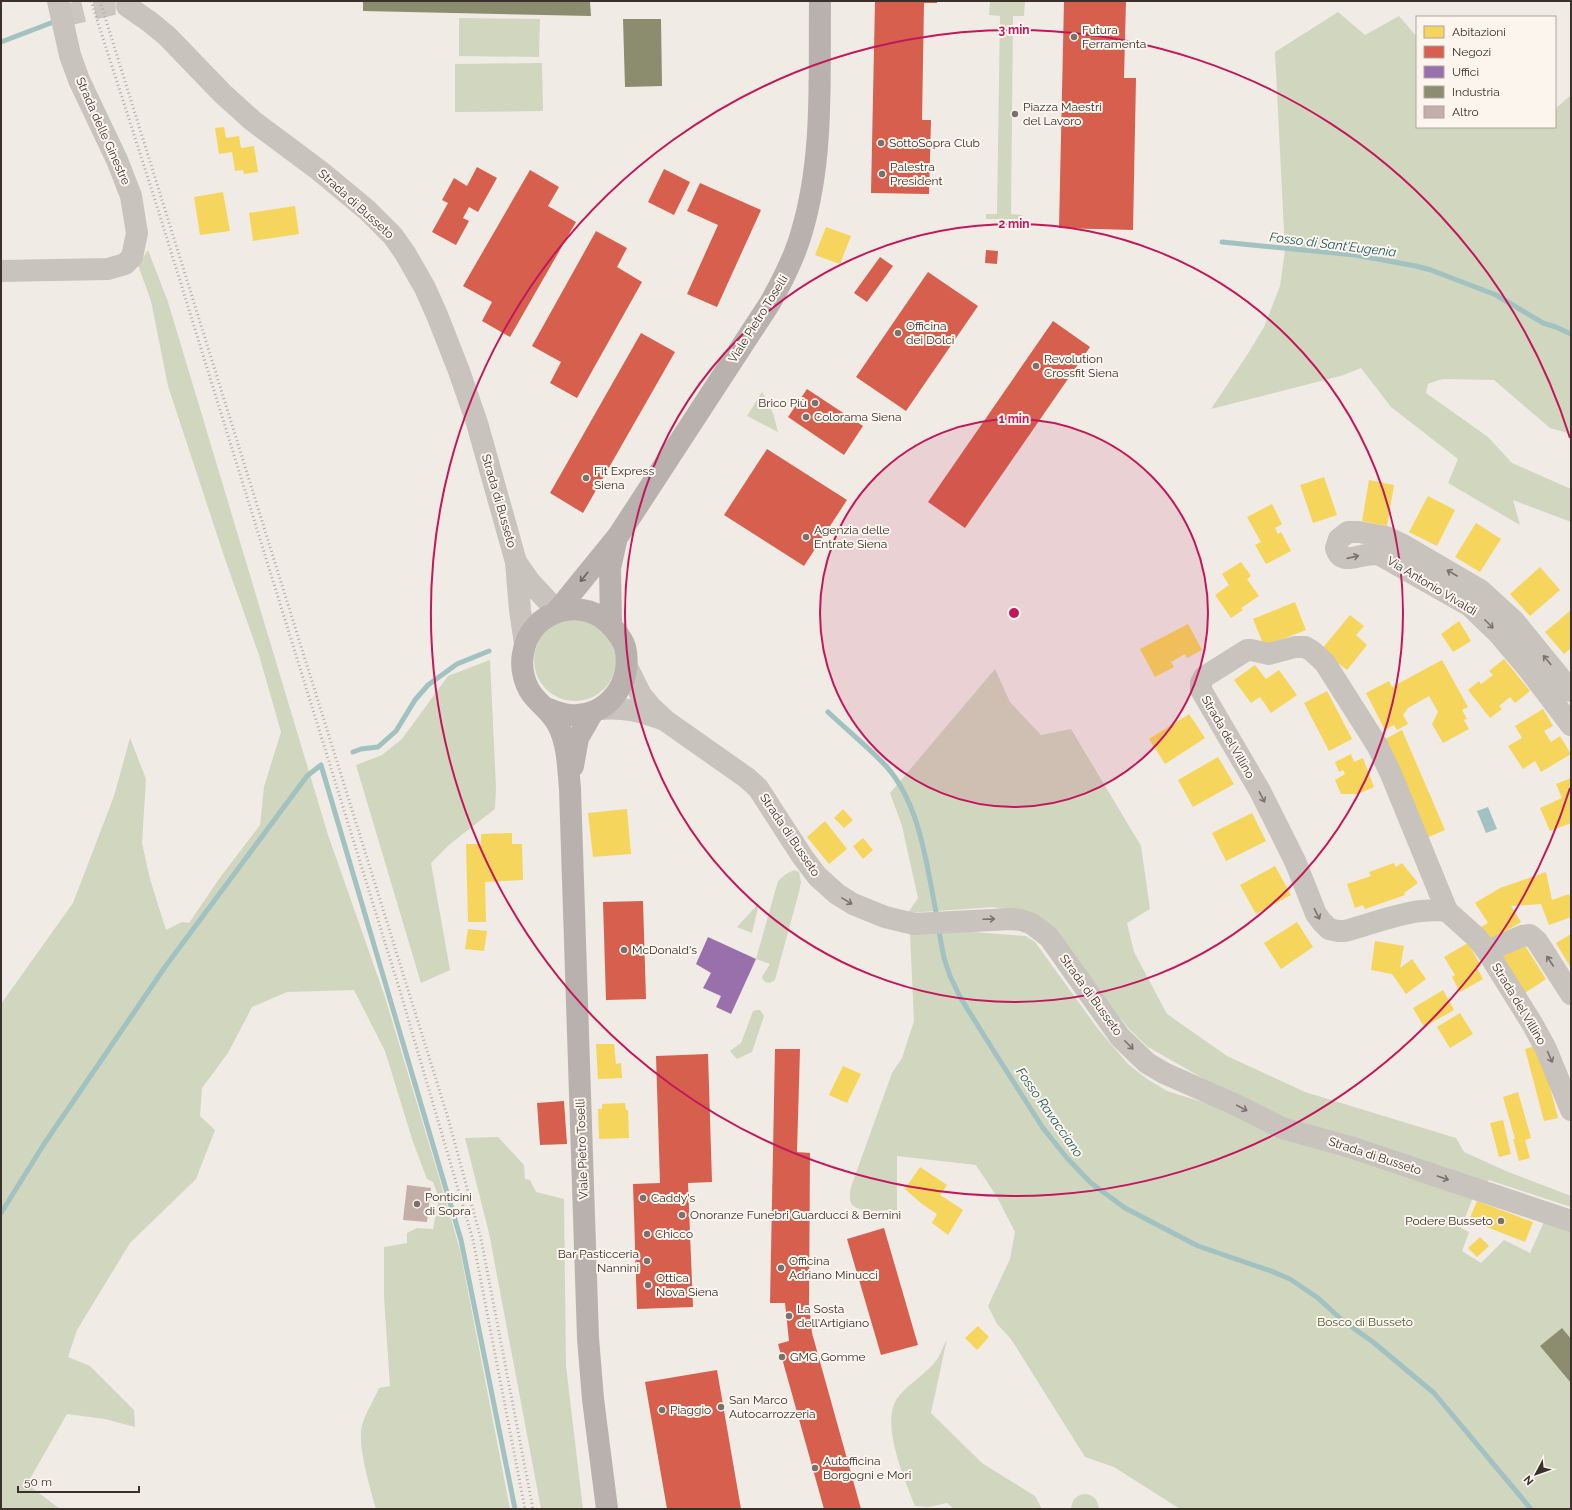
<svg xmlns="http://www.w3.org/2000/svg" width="1572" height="1510" viewBox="0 0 1572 1510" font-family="Raleway,sans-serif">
	<rect width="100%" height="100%" fill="#f0ebe5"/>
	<g fill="#d1d6bf">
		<polygon points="990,1 1025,2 1024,16 1013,16 1011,214 1022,215 1022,219 986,219 986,214 997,214 1000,16 989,15"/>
		<polygon points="1338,12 1365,35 1399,16 1417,37 1417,127 1555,127 1555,109 1571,95 1571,434 1550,428 1494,380 1442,379 1428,384 1426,393 1488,437 1512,463 1571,489 1571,522 1513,500 1520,525 1448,483 1458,459 1391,407 1361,368 1344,375 1211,409 1249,352 1264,327 1280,286 1285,251 1275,52"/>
		<polygon points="459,18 540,19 539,57 459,56"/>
		<polygon points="542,63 543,111 455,112 455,64"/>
		<path d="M148,250L168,302L328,835L385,997L436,1167L460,1250L510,1509H376C370,1489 357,1444 362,1425C366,1412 374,1400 379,1388L390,1386L384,1297V1247L407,1243V1233L417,1228L433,1229L439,1198L433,1182L427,1179L413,1142L385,1051L354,990L287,992L252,1007L228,1053L202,1088L200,1116L215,1130L196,1179L130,1243L77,1330L68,1357L90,1366L134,1410L135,1427L105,1419L67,1414L27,1484L60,1509H1V1004L73,903L114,796L130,738L146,779L142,843L150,879L166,930L182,922L189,923L219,879L260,825L264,787L281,732L259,655L225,559L168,386L151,301L138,265Z"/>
		<polygon points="762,392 773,413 778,432 747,416"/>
		<circle cx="575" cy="660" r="41"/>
		<polygon points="490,660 496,787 495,809 450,844 431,863 450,970 421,983 356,765 382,755 402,739 448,676"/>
		<path d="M995,669L1010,702L1041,735L1071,729L1141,846L1150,909L1127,923L1134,952L1167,1014L1227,1056L1305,1092L1456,1138L1464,1152L1506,1171L1571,1196V1207L1489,1180L1473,1197L1461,1228L1469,1232L1462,1251L1481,1263L1504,1240L1530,1253L1544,1222L1571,1232V1509H1180L1114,1467L1085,1457L1011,1339L997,1324L988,1306L1010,1259L1015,1232L997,1197L976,1165L897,1156V1210C885,1210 857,1214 851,1203C849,1198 850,1192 851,1187L892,1073L902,1058L914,1021L910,934L962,931L1026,936L1035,942L1098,1029L1128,1064L1147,1079L1167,1091L1215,1106V1085L1148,1047L1129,1029L1100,992L1026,914L993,907L908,913L918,898L902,826L890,793Z"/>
		<path d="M794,870L799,872L801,882L799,892L775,980C770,984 764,984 762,977L770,964L756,959L778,881L786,874Z"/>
		<polygon points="759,903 752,933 737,927"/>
		<polygon points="757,1010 760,1010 764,1016 752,1052 737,1059 730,1051 741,1043 753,1011"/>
		<polygon points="498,1137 524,1165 525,1179 530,1180 536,1192 564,1199 566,1366 583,1509 541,1509 489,1233 465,1138"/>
		<path d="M947,1339L931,1413L982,1463L1035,1496L1042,1509H954L947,1503L929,1507L915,1506C905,1480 879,1422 898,1397C909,1383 928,1373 938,1358C941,1352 944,1345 947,1339Z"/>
		<path d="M1085,1494C1094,1495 1098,1500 1099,1509H1071C1072,1500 1076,1495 1085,1494Z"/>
	</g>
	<polygon fill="#a1c2c1" points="1488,807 1497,829 1486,833 1477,811"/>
	<g fill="#f6d55c">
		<polygon points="224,127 226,138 239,136 241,148 254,146 258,172 244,174 243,170 235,171 232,152 219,154 215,128"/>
		<polygon points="223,192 230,231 200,235 194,197"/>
		<polygon points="295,206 299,234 253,241 249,213"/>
		<polygon points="826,227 851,236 840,264 815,255"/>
		<polygon points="1324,477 1337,515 1313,523 1300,485"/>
		<polygon points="1369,480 1394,485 1387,526 1362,521"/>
		<polygon points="1428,496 1455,510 1437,546 1409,532"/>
		<polygon points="1272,504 1282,524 1275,528 1278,534 1281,532 1291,551 1266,564 1255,545 1261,542 1247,517"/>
		<polygon points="1476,523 1501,539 1480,572 1455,557"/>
		<polygon points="1241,562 1251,576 1247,579 1259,596 1241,608 1243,610 1231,618 1215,595 1229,585 1222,574"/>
		<polygon points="1540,567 1560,590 1530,616 1510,594"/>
		<polygon points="1295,602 1306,630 1264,646 1253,619"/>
		<polygon points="1571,610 1571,648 1564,654 1545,632"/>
		<polygon points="1350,615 1364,626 1356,635 1367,645 1347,670 1321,650"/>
		<polygon points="1459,621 1471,641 1453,652 1441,634"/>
		<polygon points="1188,624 1202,650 1187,658 1185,654 1171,662 1174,667 1155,677 1140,649"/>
		<polygon points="1504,659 1530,691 1515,703 1510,697 1499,706 1502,709 1490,718 1468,690 1479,681 1481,684 1493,675 1489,671"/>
		<polygon points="1442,660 1468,707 1462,710 1467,719 1464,720 1469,729 1443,743 1432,724 1438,712 1429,696 1408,708 1403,715 1408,724 1397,730 1394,725 1385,730 1366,693 1389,681 1392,687"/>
		<polygon points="1255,665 1266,679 1279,670 1297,695 1271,713 1260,697 1251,703 1234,680"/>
		<polygon points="1327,691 1352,739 1329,751 1304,703"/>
		<polygon points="1543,709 1553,726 1544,731 1551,742 1560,736 1571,754 1541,772 1535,761 1523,769 1508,746 1522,738 1515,726"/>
		<polygon points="1189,714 1205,738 1165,764 1149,739"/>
		<polygon points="1402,730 1445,830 1424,839 1382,741"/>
		<polygon points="1351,754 1354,762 1363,758 1374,787 1358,794 1341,794 1335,780 1345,774 1343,770 1339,772 1335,762"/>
		<polygon points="1218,757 1234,784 1193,807 1178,780"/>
		<polygon points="1571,778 1571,823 1550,831 1540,808 1562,798 1556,784"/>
		<polygon points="627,809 631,854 593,857 588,813"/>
		<polygon points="843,809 853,820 844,828 834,818"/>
		<polygon points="1252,813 1266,841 1226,861 1212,833"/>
		<polygon points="825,821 847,849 829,864 807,837"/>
		<polygon points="512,833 512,844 522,844 523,880 485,882 486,922 468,922 466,844 481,844 481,834"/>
		<polygon points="863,838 873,850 863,859 853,846"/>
		<polygon points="1394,863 1396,867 1402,863 1418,883 1404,893 1405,895 1365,909 1363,905 1355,908 1347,884 1371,876 1369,872"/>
		<polygon points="1275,866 1291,895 1256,914 1240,885"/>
		<polygon points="1546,872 1552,900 1569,894 1571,900 1571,917 1549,925 1541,904 1511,906 1521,922 1486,943 1477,929 1488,923 1475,903 1500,888"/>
		<polygon points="1297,922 1313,947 1281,969 1264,943"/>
		<polygon points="468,929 487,931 484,951 465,949"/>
		<polygon points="1571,934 1571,968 1556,943"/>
		<polygon points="1375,941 1404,946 1400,968 1412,959 1426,979 1406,994 1392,974 1371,970"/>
		<polygon points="1522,941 1546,979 1525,993 1501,954"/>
		<polygon points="1468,943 1481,966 1477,968 1483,979 1460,992 1452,977 1455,975 1444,957"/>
		<polygon points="1443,990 1454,1010 1424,1027 1413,1008"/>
		<polygon points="1460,1013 1473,1034 1450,1048 1437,1027"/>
		<polygon points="596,1044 614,1044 616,1064 621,1063 622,1078 598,1079"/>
		<polygon points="1539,1045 1558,1118 1544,1121 1525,1049"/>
		<polygon points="843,1066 861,1074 847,1103 829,1095"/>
		<polygon points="1518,1092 1531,1138 1525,1140 1530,1158 1519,1161 1513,1139 1515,1139 1503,1097"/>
		<polygon points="625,1103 626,1110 628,1110 629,1138 599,1139 598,1109 602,1109 602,1104"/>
		<polygon points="1503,1120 1511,1154 1499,1157 1490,1123"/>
		<polygon points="920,1167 947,1185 940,1195 963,1210 948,1235 932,1223 937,1214 922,1204 905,1189"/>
		<polygon points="1477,1201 1533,1222 1525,1242 1469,1220"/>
		<polygon points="1480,1237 1489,1246 1477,1257 1468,1248"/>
		<polygon points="978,1326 989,1337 977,1350 965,1338"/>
	</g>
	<g fill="#d6604d">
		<polygon points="875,1 937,1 937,3 924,3 922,120 931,120 929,194 871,193"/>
		<polygon points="1064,1 1126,1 1124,78 1136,78 1133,230 1059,228"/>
		<polygon points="477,167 497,178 478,212 469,207 463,218 469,221 456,245 432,232 448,203 442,200 454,178 467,186"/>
		<polygon points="664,169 690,182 674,215 648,202"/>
		<polygon points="530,170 559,187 548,206 576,222 510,337 482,321 492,302 463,286"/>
		<polygon points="700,183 761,210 717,307 687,294 718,225 687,211"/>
		<polygon points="596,231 627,248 617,267 642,282 577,398 550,383 561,362 532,346"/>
		<polygon points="986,250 998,251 997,264 985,263"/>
		<polygon points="880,257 893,266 867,302 854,293"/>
		<polygon points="928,272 978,306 906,411 856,377"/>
		<polygon points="1053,321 1090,347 965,528 928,502"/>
		<polygon points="641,333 675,352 583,513 550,493"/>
		<polygon points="807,389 863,426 844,455 788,417"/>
		<polygon points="767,449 847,500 804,566 724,515"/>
		<polygon points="643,901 646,999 606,1000 603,902"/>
		<polygon points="775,1049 800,1049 797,1152 810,1153 809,1303 812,1333 861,1509 824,1509 778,1344 789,1341 785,1303 770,1303"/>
		<polygon points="708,1054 712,1182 688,1183 693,1307 637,1309 633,1184 660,1183 656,1056"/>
		<polygon points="564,1101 567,1144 540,1145 537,1103"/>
		<polygon points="884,1228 918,1345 881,1355 847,1239"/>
		<polygon points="717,1370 741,1509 667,1509 645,1382"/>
	</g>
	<polygon fill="#9970ab" points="708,937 756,959 731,1014 716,1007 721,996 703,988 711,973 696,964"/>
	<g fill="#8c8c6e">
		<polygon points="363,1 590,1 591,16 363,11"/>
		<polygon points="623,19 661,19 662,86 625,87"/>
		<polygon points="1562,1328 1571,1339 1571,1383 1540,1346"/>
	</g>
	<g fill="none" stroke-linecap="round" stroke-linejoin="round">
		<g stroke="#a1c2c1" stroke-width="5">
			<polyline points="1,42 56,21"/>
			<polyline points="1222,242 1355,255 1416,266 1431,270 1496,295 1543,323 1556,327 1571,334"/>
			<path d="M828,712C847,730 868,747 886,766C921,805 927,868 937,917"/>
			<polyline points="353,752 361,749 378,747 396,731 415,700 428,685 457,664 489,651"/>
			<polyline points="938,927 944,958 950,976 960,997 995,1053 1043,1128 1067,1158 1091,1183 1125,1208 1198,1246 1271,1271 1290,1279 1318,1298 1342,1320 1373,1342 1434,1393 1531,1509"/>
			<polyline points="1,1213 44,1144 165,967 307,776 321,765 461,1240 515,1509"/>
		</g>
	</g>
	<polygon fill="#c3afa7" points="407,1185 431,1188 427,1222 403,1220"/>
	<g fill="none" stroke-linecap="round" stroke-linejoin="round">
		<polyline stroke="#ccc6c0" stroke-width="22" stroke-dasharray="22 11" stroke-linecap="butt" points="62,16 113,4 120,4 127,6"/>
		<g stroke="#c9c3be" stroke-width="22">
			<polyline points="127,6 150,22 167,36 223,94 253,121 320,171 367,210 393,236 405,253 425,288 437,315 459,371 477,423 516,562 520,610 525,644"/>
			<polyline points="1,271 108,269 125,264 132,257 137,233 131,196 117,160 79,80 70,55 58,1"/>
			<polyline points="516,562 530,582 557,611"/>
			<polyline points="627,667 641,695 651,707 666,721 747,778 758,788 802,856 817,876 837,894 853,904 885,917 914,924 1011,919 1021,920 1032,924 1049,937 1120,1037 1147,1063 1164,1073 1234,1104 1282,1128 1350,1147 1571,1221"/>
			<path d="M1571,691L1514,621L1480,590L1403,545L1386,537L1359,532H1348L1339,539L1336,548C1342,569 1363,550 1380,555L1470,606L1498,633L1530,671L1571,725"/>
			<path d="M600,709C624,707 639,711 662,719"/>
			<path d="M1447,911C1412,907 1378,922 1345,931H1338L1329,929L1322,922L1316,914L1295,861L1260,791L1201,690V683L1204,677L1247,650H1251L1269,654L1295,647H1305L1312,651L1325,663L1377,745L1391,774L1447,911L1477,938L1487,951L1533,1025L1546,1049L1571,1110"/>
			<polyline points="1487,951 1522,936 1530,935 1537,941 1571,994"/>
		</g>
		<g stroke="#b8b1ad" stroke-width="22">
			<path d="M557,611L618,536L770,303C783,280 795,257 802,231C824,157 819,77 820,1"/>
			<polyline points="611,625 610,568 616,541"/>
			<path d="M546,708C554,711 561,714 569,715C606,719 634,683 625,647C623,640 619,635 614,629C586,593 529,609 523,654C520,669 525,688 536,699C545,709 553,714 559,727C568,746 568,768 570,789L588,1338L593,1399L607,1509"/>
			<polyline points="573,766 578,738 593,712"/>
		</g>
		<g stroke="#b1aca8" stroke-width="3" stroke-dasharray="1 3" stroke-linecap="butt">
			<polyline points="91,1 155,200 400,991 473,1240 525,1509"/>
			<polyline points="100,1 448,1118 481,1239 533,1509"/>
		</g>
	</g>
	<defs><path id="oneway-shaft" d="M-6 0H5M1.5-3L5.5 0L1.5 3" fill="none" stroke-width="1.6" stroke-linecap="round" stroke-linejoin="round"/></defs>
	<g stroke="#7b726d">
		<use href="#oneway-shaft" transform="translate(1353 557) rotate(-13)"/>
		<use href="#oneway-shaft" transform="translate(1452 573) rotate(-150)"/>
		<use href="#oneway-shaft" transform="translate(1489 624) rotate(45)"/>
		<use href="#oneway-shaft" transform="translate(1547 660) rotate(-130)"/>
		<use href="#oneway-shaft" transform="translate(1262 797) rotate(63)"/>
		<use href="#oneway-shaft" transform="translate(847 901) rotate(31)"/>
		<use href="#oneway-shaft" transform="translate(1317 914) rotate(63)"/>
		<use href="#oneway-shaft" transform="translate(989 919) rotate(-2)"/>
		<use href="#oneway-shaft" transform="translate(1550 961) rotate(-123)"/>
		<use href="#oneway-shaft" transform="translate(1129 1045) rotate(45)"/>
		<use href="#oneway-shaft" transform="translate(1550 1057) rotate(66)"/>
		<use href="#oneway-shaft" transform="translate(1242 1108) rotate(28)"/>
		<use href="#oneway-shaft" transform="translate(1443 1178) rotate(19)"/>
	</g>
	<use stroke="#6d645f" href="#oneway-shaft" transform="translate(584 577) rotate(129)"/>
	<circle cx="1014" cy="613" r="194" fill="#c2185b" fill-opacity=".12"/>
	<g fill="none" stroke="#c2185b" stroke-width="2">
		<circle cx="1014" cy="613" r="194"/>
		<circle cx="1014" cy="613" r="389"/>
		<path d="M1570 788A583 583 0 1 1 1570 438"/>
	</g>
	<g fill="#7a716c" stroke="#fbf5ee" stroke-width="1.5">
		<circle cx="1074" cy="37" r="4"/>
		<circle cx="1015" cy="114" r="4"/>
		<circle cx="881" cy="143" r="4"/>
		<circle cx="882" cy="174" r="4"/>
		<circle cx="898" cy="333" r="4"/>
		<circle cx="1036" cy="366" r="4"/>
		<circle cx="815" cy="403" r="4"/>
		<circle cx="806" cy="417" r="4"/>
		<circle cx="586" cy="478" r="4"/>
		<circle cx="806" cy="537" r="4"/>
		<circle cx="624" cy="950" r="4"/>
		<circle cx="643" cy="1198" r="4"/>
		<circle cx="417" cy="1204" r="4"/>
		<circle cx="682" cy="1215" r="4"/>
		<circle cx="1501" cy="1221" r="4"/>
		<circle cx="647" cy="1234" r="4"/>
		<circle cx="647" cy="1261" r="4"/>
		<circle cx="781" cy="1268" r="4"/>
		<circle cx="648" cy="1285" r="4"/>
		<circle cx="789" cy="1316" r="4"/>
		<circle cx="782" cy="1357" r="4"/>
		<circle cx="721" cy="1407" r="4"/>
		<circle cx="662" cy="1410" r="4"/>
		<circle cx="815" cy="1468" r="4"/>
	</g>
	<g text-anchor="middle" stroke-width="4" stroke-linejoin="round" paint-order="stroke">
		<g font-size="12" fill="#3b302b" stroke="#fbf5ee" text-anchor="start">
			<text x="1082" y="34">Futura<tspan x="1082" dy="14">Ferramenta</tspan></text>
			<text x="1023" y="111">Piazza Maestri<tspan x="1023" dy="14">del Lavoro</tspan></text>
			<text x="889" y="147">SottoSopra Club</text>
			<text x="890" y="171">Palestra<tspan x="890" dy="14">President</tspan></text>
			<text x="906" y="330">Officina<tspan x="906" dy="14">dei Dolci</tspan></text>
			<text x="1044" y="363">Revolution<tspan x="1044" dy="14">Crossfit Siena</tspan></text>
			<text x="807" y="407" text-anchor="end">Brico Più</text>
			<text x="814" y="421">Colorama Siena</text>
			<text x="594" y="475">Fit Express<tspan x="594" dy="14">Siena</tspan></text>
			<text x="814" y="534">Agenzia delle<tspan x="814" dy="14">Entrate Siena</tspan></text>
			<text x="632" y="954">McDonald's</text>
			<text x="425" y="1201">Ponticini<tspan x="425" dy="14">di Sopra</tspan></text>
			<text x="651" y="1202">Caddy's</text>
			<text x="690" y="1219">Onoranze Funebri Guarducci &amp; Bernini</text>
			<text x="1493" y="1225" text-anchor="end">Podere Busseto</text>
			<text x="655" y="1238">Chicco</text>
			<text x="639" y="1258" text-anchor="end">Bar Pasticceria<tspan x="639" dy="14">Nannini</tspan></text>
			<text x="789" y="1265">Officina<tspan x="789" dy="14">Adriano Minucci</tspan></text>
			<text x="656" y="1282">Ottica<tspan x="656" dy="14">Nova Siena</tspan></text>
			<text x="797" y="1313">La Sosta<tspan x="797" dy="14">dell'Artigiano</tspan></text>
			<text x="790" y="1361">GMG Gomme</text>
			<text x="729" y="1404">San Marco<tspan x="729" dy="14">Autocarrozzeria</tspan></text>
			<text x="670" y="1414">Piaggio</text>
			<text x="823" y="1465">Autofficina<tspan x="823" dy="14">Borgogni e Mori</tspan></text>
		</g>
		<g font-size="12" fill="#3b302b" stroke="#fbf5ee">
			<text transform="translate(103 131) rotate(66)" y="4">Strada delle Ginestre</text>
			<text transform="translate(356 204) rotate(42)" y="4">Strada di Busseto</text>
			<text transform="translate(758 319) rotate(-58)" y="4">Viale Pietro Toselli</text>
			<text transform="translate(499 501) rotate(74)" y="4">Strada di Busseto</text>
			<text transform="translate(1432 586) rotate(31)" y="4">Via Antonio Vivaldi</text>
			<text transform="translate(1228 737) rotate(60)" y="4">Strada del Villino</text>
			<text transform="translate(790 835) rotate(56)" y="4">Strada di Busseto</text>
			<text transform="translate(1091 995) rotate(54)" y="4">Strada di Busseto</text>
			<text transform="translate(1519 1004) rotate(59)" y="4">Strada del Villino</text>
			<text transform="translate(582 1149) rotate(-92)" y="4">Viale Pietro Toselli</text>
			<text transform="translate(1375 1156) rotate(18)" y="4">Strada di Busseto</text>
		</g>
		<g font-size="12" fill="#4a5a2e" stroke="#fbf5ee">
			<text x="1365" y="1326">Bosco di Busseto</text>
		</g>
		<g font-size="13" font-style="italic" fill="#1f5a5e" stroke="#fbf5ee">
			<text transform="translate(1333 244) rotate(7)" y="5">Fosso di Sant'Eugenia</text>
			<text transform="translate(1050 1112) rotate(55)" y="5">Fosso Ravacciano</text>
		</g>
	</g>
	<circle cx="1014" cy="613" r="6" fill="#c2185b" stroke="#fbf5ee" stroke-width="2"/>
	<g font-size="12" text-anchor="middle" font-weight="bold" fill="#c2185b" stroke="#fbf5ee" stroke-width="4" stroke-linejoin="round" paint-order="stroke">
		<text x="1014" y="34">3 min</text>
		<text x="1014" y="228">2 min</text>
		<text x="1014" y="423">1 min</text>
	</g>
	<rect width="1572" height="1510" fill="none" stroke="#3b302b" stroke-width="4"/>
	<rect x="1416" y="16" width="140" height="112" fill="#fbf5ee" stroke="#aea6a0"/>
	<rect x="1424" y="26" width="20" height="12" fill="#f6d55c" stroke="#aea6a0"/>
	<text x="1452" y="36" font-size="12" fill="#3b302b">Abitazioni</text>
	<rect x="1424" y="46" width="20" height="12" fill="#d6604d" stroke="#aea6a0"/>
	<text x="1452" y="56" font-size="12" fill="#3b302b">Negozi</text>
	<rect x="1424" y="66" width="20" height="12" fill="#9970ab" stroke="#aea6a0"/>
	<text x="1452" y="76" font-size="12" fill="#3b302b">Uffici</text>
	<rect x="1424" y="86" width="20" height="12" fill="#8c8c6e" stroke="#aea6a0"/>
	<text x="1452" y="96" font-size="12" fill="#3b302b">Industria</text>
	<rect x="1424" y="106" width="20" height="12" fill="#c3afa7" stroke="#aea6a0"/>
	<text x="1452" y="116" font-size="12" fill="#3b302b">Altro</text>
	<g transform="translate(1536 1474) rotate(229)" stroke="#fbf5ee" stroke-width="3" paint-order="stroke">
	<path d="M0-3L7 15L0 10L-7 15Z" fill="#3b302b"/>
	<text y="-6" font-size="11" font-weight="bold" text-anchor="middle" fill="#3b302b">N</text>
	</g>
	<path d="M18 1486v6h121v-6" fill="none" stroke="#3b302b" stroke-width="2"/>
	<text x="24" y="1486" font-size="12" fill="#3b302b" stroke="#fbf5ee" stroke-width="3" paint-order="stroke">50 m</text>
</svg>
